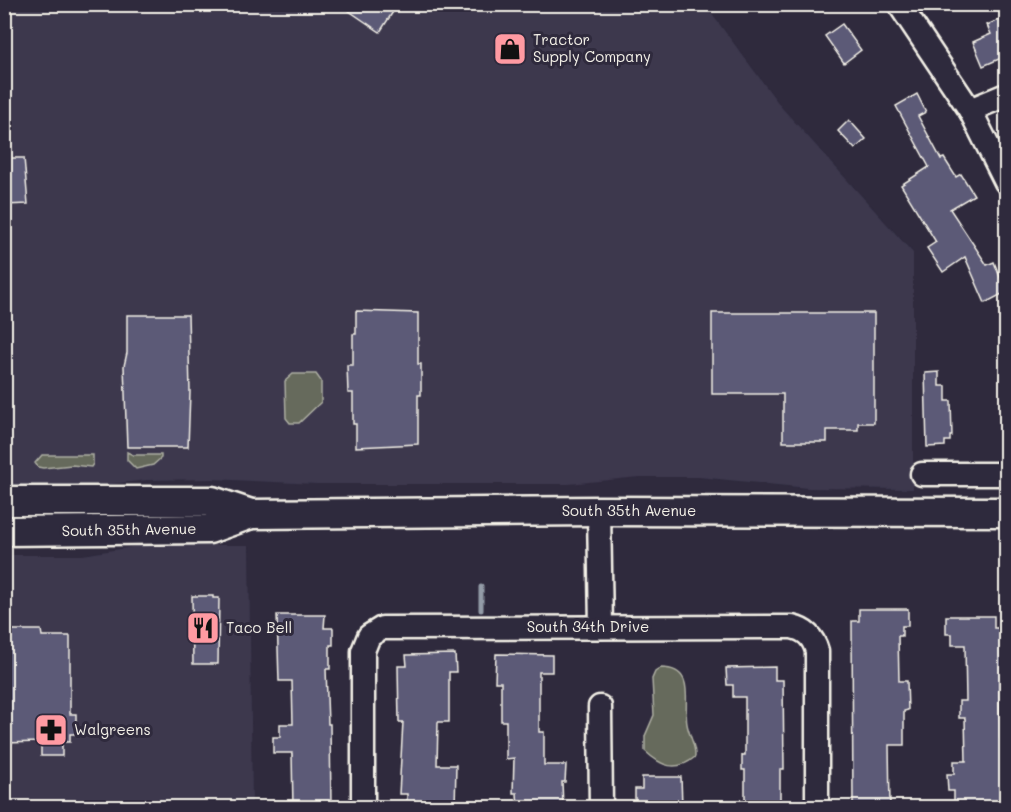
<svg xmlns="http://www.w3.org/2000/svg" width="1011" height="812" viewBox="0 0 1011 812" font-family="Mali,sans-serif">
	<rect width="100%" height="100%" fill="#2f2a3d"/>
	<filter id="ink" filterUnits="userSpaceOnUse"><feTurbulence type="fractalNoise" baseFrequency=".0167" numOctaves="2"/><feDisplacementMap in="SourceGraphic" scale="12" xChannelSelector="R" yChannelSelector="G"/><feConvolveMatrix kernelMatrix="1 2 1 2 8 2 1 2 1" color-interpolation-filters="sRGB"/></filter>
	<g filter="url(#ink)">
		<g fill="#3c384e">
			<polygon points="4,5 705,5 782,108 913,253 913,489 808,488 699,477 639,477 569,484 317,484 213,479 147,480 85,487 5,487"/>
			<polygon points="144,545 249,545 252,807 5,807 4,555 83,555"/>
		</g>
		<g fill="#666a5c" stroke="#adaea2" stroke-width="1.5">
			<polygon points="293,374 316,374 321,381 321,402 299,423 290,423 286,418 285,381"/>
			<polygon points="127,452 133,455 161,455 161,458 153,465 136,469 127,460"/>
			<polygon points="42,455 93,455 93,464 91,467 72,465 43,468 38,467 35,463"/>
			<path d="M661,668C697,668 683,702 687,724C689,736 696,745 695,757C676,773 661,766 645,751V736L654,715L652,679L655,672Z"/>
		</g>
		<g fill="none" stroke-linecap="round" stroke-linejoin="round">
			<polyline stroke="#939ba7" stroke-width="5" points="481,610 481,587"/>
		</g>
		<g fill="#5c5a77" stroke="#f4f1e8" stroke-width="1.5">
			<polygon points="339,4 398,4 380,32"/>
			<polygon points="1006,17 1006,56 983,66 973,42 991,34 987,25"/>
			<polygon points="842,24 861,50 844,63 825,36"/>
			<polygon points="917,94 926,112 918,116 941,159 944,158 956,177 961,174 974,195 950,209 987,265 994,262 1006,292 985,303 965,257 943,272 927,248 936,242 901,185 929,167 896,106"/>
			<polygon points="849,120 866,139 855,149 838,131"/>
			<polygon points="4,158 24,158 28,204 4,205"/>
			<polygon points="356,311 418,313 418,364 421,364 421,395 418,395 418,444 356,447 356,424 353,424 353,393 348,393 347,365 353,365 353,334 356,334"/>
			<polygon points="712,313 874,313 874,423 858,423 858,430 827,430 827,442 783,442 783,394 712,394"/>
			<polygon points="127,315 188,315 190,392 188,447 127,447 124,366 127,353"/>
			<polygon points="939,372 939,386 946,386 946,401 951,401 952,436 950,436 950,441 945,441 945,446 927,447 925,373"/>
			<polygon points="192,596 213,596 213,598 219,598 218,664 193,664"/>
			<polygon points="859,609 908,609 908,626 902,626 902,636 898,636 899,681 907,681 908,710 904,711 904,745 889,745 890,807 853,807 852,621 859,621"/>
			<polygon points="277,615 325,615 324,628 333,628 333,645 330,645 330,669 326,669 328,724 330,724 331,807 293,807 292,753 273,753 273,737 280,737 280,724 293,724 292,681 279,681"/>
			<polygon points="946,616 994,616 994,628 1002,628 1003,681 999,681 1000,738 1004,738 1004,807 954,807 954,791 948,791 947,774 954,774 954,761 966,761 965,718 959,718 959,701 966,701 965,645 952,645 952,634 946,634"/>
			<polygon points="4,630 41,630 42,636 70,636 70,714 76,714 76,734 70,734 70,742 62,742 62,756 41,756 41,742 4,743"/>
			<polygon points="455,654 456,672 449,672 449,722 438,722 437,765 456,765 455,807 407,807 407,794 399,794 403,722 399,722 398,666 407,666 406,655"/>
			<polygon points="496,654 552,655 552,672 539,672 539,732 544,732 544,765 566,765 565,782 562,782 563,807 518,807 517,793 513,793 514,758 506,759 506,721 501,721 501,682 495,682"/>
			<polygon points="775,667 775,680 783,680 784,769 780,769 780,806 745,806 745,770 742,770 742,755 745,755 745,697 733,697 733,685 727,685 726,668"/>
			<polygon points="642,777 681,777 682,806 635,806 635,789 642,789"/>
		</g>
		<g fill="none" stroke-linecap="round" stroke-linejoin="round">
			<defs>
				<g id="minor">
					<polyline points="899,4 970,110 1006,182"/>
					<polyline points="970,110 1006,95"/>
					<polyline points="922,474 1006,474"/>
					<polyline points="599,511 601,627"/>
					<polyline points="600,707 601,808"/>
					<path d="M363,808V651L369,636L382,628L792,627C806,630 813,637 817,651V808"/>
				</g>
				<g id="major">
					<polyline points="4,501 212,501 251,514 599,511 1006,512"/>
					<polyline points="4,531 209,529 251,514"/>
				</g>
			</defs>
			<use href="#minor" stroke="#f4f1e8" stroke-width="27"/>
			<use href="#major" stroke="#f4f1e8" stroke-width="33"/>
			<use href="#minor" stroke="#2f2a3d" stroke-width="22"/>
			<use href="#major" stroke="#2f2a3d" stroke-width="28"/>
		</g>
	</g>
	<defs>
		<symbol id="shop-square" viewBox="-11 -11 22 22"><rect x="-9" y="-9" width="18" height="18" rx="4" fill="#ff9aa2" stroke="#2f2a3d"/><path d="M-5-2.5h2.3a2.7 3.5 0 0 1 5.4 0H5L5.5 6h-11ZM-1.5-2.5h3a1.5 2.3 0 0 0-3 0Z" fill="#111"/></symbol>
		<symbol id="restaurant-square" viewBox="-11 -11 22 22"><rect x="-9" y="-9" width="18" height="18" rx="4" fill="#ff9aa2" stroke="#2f2a3d"/><path d="M-5-6h1v4h1v-4h1v4h1v-4h1v5L-1.5 .5V6h-2V.5L-5-1ZM5-6V6H3V1.5H1.5Q1.5-4 5-6Z" fill="#111"/></symbol>
		<symbol id="pharmacy-square" viewBox="-11 -11 22 22"><rect x="-9" y="-9" width="18" height="18" rx="4" fill="#ff9aa2" stroke="#2f2a3d"/><path d="M-2-6h4v4h4v4h-4v4h-4v-4h-4v-4h4Z" fill="#111"/></symbol>
	</defs>
	<g fill-rule="evenodd">
		<use href="#shop-square" x="491" y="30" width="38" height="38"/>
		<use href="#restaurant-square" x="184" y="609" width="38" height="38"/>
		<use href="#pharmacy-square" x="32" y="711" width="38" height="38"/>
	</g>
	<g text-anchor="middle" stroke-width="6" stroke-linejoin="round" paint-order="stroke">
		<g font-size="15" fill="#f4f1e8" stroke="#2f2a3d" text-anchor="start">
			<text x="533" y="45">Tractor<tspan x="533" dy="17">Supply Company</tspan></text>
			<text x="226" y="633">Taco Bell</text>
			<text x="74" y="735">Walgreens</text>
		</g>
		<g font-size="15" fill="#f4f1e8" stroke="#2f2a3d">
			<text x="629" y="516">South 35th Avenue</text>
			<text transform="translate(129 530) rotate(-1)" y="5">South 35th Avenue</text>
			<text x="588" y="632">South 34th Drive</text>
		</g>
	</g>
	<rect width="1011" height="812" fill="none" stroke="#2f2a3d" stroke-width="24"/>
	<rect x="12" y="12" width="987" height="788" fill="none" stroke="#f4f1e8" stroke-width="2" filter="url(#ink)"/>
</svg>
